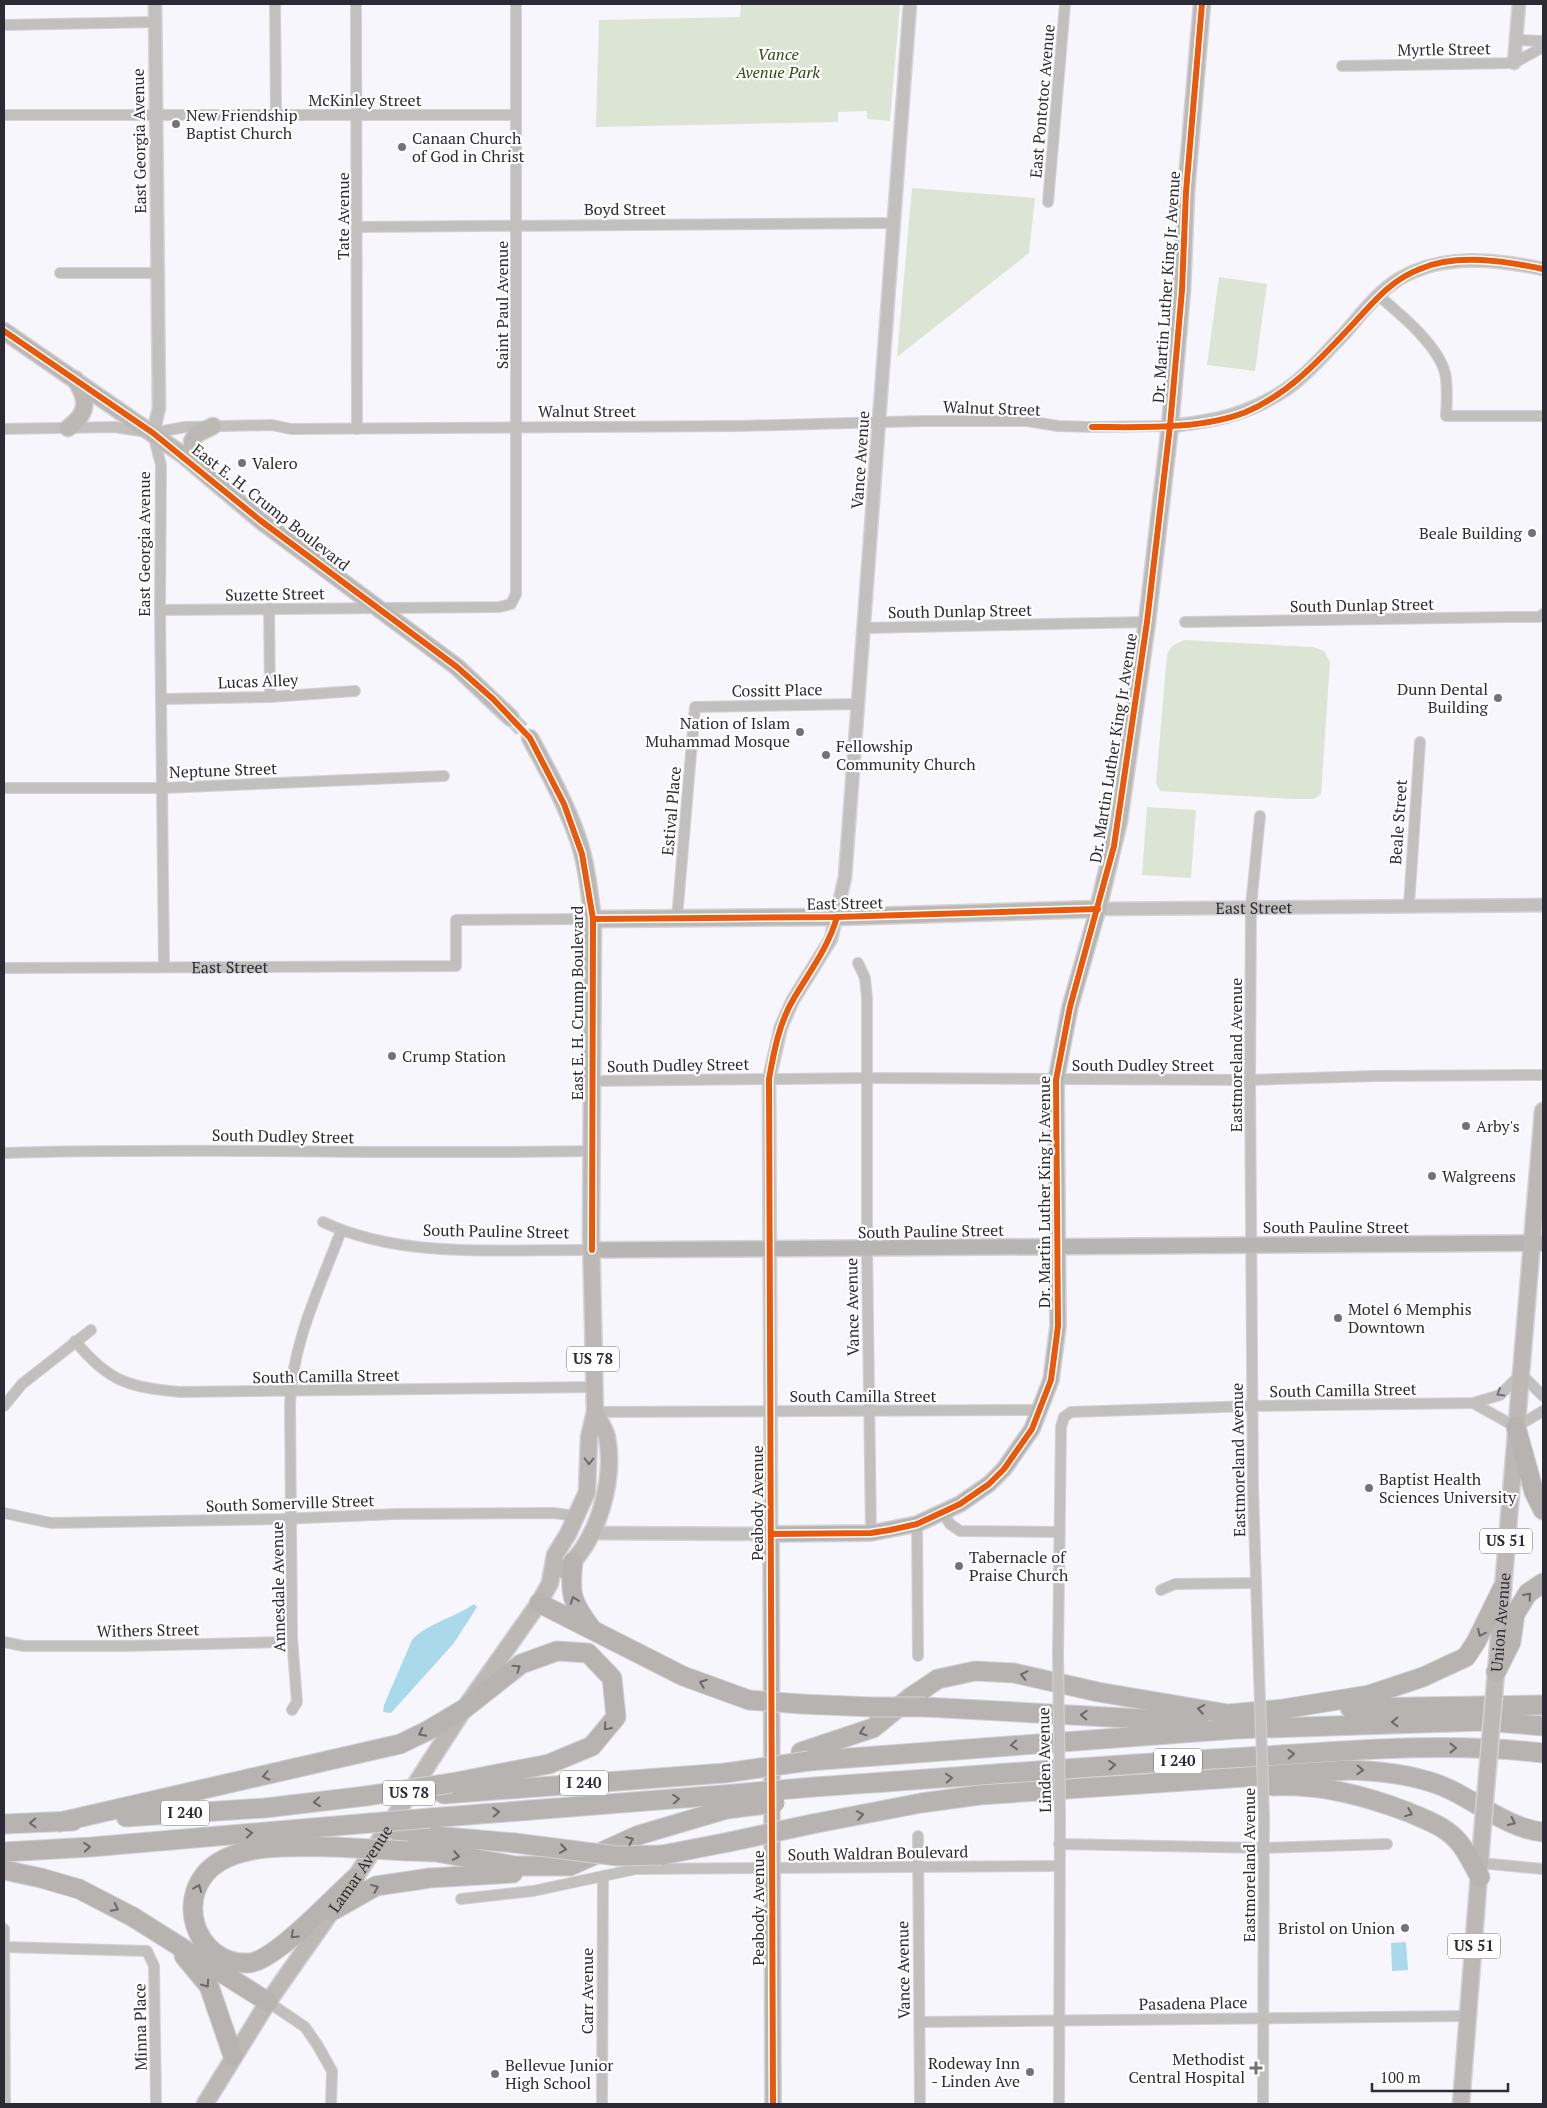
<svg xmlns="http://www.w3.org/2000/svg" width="1547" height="2108" viewBox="0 0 1547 2108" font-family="'PT Serif',serif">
	<rect width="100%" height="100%" fill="#f7f6fc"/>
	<g fill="#dce4d4">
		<polygon points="741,4 900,4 890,121 867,119 867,111 838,112 838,122 596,127 599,20 740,17"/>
		<polygon points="912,188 1035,198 1029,253 897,357"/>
		<polygon points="1219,277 1267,284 1255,371 1207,365"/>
		<polygon points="1184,640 1313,647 1324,651 1330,662 1321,794 1314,799 1295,799 1160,791 1156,783 1167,654 1172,646"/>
		<polygon points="1147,807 1196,810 1191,878 1142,875"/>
	</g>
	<g fill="#abd9ec">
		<path d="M474,1604L477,1607L454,1643L391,1713L383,1712L384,1705L412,1640C426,1624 456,1617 474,1604Z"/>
		<polygon points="1406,1942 1408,1970 1392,1971 1391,1943"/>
	</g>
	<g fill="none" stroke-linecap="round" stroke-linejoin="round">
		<polyline stroke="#cecdd4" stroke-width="16" stroke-dasharray="16 8" stroke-linecap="butt" points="511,718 530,738"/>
		<defs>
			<g id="minor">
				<polyline points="275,4 276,114"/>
				<polyline points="356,4 357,429"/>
				<polyline points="4,25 155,22"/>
				<polyline points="1517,40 1543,41"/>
				<polyline points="1342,66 1514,63 1543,47"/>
				<polyline points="4,115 516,115"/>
				<polyline points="1048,202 1065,4"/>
				<polyline points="358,227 893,223"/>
				<polyline points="60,273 157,273"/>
				<path d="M1379,296C1401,315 1438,345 1445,373C1448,387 1447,402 1446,416H1543"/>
				<polyline points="4,429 114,427 153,433 185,427 272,425 291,429 740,426 923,421 1027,421 1058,426 1092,427 1170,426"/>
				<polyline points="153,434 161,465 160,610 164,967"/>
				<polyline points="269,608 270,697"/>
				<polyline points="160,610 499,607 511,604 516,594 516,4"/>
				<polyline points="1185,622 1509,617 1539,617 1543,614"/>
				<polyline points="864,628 1147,622"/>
				<polyline points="163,699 270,697 355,691"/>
				<polyline points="4,788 163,788 444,776"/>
				<polyline points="1409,905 1420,742"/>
				<polyline points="677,918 695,707 859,704"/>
				<polyline points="858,963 865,978 867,998 867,1249 871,1533"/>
				<path id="s1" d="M4,968L456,966V920L593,919"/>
				<polyline points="592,1081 867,1078 1250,1080 1375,1076 1543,1075"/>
				<path d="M4,1153C199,1147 395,1155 591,1151"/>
				<path d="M323,1222C403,1260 505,1249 592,1250"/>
				<path d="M75,1341C109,1382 128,1387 180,1392L594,1387"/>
				<polyline points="1473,1403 1516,1427 1543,1411"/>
				<polyline points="4,1406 22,1384 91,1330"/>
				<polyline points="595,1412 1040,1410"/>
				<polyline points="4,1513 51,1523 281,1519 396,1514 553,1513 577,1516"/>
				<polyline points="943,1513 950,1524 960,1531 1059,1532"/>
				<polyline points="917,1524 918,1656"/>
				<polyline points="1161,1590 1175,1584 1255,1583"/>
				<polyline points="4,1642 24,1646 125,1646 282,1642 292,1638"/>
				<polyline points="1058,1654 1061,1427 1064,1417 1071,1412 1252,1406 1473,1403 1500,1395 1521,1374 1543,1396"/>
				<polyline points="1259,1674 1253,1489 1250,1080 1251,906 1260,816"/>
				<path d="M292,1710L297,1702L292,1638L290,1404C292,1343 320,1287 341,1231"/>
				<polyline points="918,1836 920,2104"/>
				<polyline points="1059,1844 1264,1848 1387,1844"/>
				<polyline points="1480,1863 1543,1869"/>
				<polyline points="461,1899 533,1891 636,1869 1059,1866"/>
				<polyline points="4,1929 5,2104"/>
				<polyline points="4,1947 147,1951 154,1966 156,2104"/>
				<polyline points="268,2002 305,2027 318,2046 332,2071 331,2104"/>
				<polyline points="920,2022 1467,2016"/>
				<polyline points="602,2104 603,1877"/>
				<polyline points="1059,2104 1060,1817"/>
				<polyline points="1263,2104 1264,1815"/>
			</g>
			<g id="tertiary">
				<polyline points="1514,63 1519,4"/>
				<path d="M1170,426C1216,421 1250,414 1288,388C1309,373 1325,353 1343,335C1360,316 1377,292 1399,279C1442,253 1496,259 1543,269"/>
				<polyline points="153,433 159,408 155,4"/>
				<path id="s2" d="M1098,909L1543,905"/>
				<polyline points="591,1533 771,1534 769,1079 781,1027 793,1000 831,939 845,877 910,4"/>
			</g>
			<g id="secondary">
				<polyline points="592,1250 1543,1243"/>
				<polyline points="773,2104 771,1534 871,1533 917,1524 960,1504 989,1484 1004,1469 1032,1429 1051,1380 1058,1326 1056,1080 1070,1007 1098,909"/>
			</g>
			<g id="primary">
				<polyline points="4,331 183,455 261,521 457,667 511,718"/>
				<path d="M68,428C89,413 88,400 75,379"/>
				<polyline points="199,468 194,459 192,441 197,434 213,426"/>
				<polyline points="593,919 837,917 1098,909 1119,821 1147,622 1170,426 1182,290 1186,192 1202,4"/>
				<path d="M564,1570C598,1541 615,1481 607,1437C605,1429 599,1420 595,1412"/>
				<path id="s3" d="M1494,1696L1543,1111"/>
				<path id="s4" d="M205,2104L268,2002L355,1878L464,1709L539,1603L550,1583L555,1555L568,1534L587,1492L589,1437L595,1412L591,1232L593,919C589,892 587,865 578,839C566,804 548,771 530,738"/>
				<polyline points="1461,2104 1483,1823"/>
			</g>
			<g id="motorway">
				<polyline points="1516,1427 1534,1492 1543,1510"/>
				<path d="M573,1562C569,1594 572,1603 591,1628"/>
				<polyline points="539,1603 683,1676 749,1700"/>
				<polyline points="1496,1672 1511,1642 1515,1614 1528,1593 1543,1583"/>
				<polyline points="801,1704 872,1707"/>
				<polyline points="925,1707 1199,1722"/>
				<polyline points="1350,1708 1543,1705"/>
				<polyline points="801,1752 873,1728 911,1697 938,1679 975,1671 1014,1673 1098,1692 1228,1714 1283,1709 1369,1695 1423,1677 1466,1657 1476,1642 1502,1589"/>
				<polyline points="809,1761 1237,1729 1483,1721 1543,1726"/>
				<path d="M1273,1786C1320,1784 1363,1795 1408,1812C1424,1819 1442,1825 1455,1838C1466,1848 1472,1864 1480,1877"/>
				<path d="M814,1787C964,1777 1114,1764 1265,1756C1357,1750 1451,1742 1543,1753"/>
				<polyline points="444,1794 725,1773"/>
				<polyline points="126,1817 265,1808 366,1796"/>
				<polyline points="430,1818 722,1795"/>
				<polyline points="60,1822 400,1744 427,1731 464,1709 521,1664 557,1651 588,1653 612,1678 616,1717 592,1746 549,1764 451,1783"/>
				<polyline points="4,1824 73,1821"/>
				<path d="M812,1824L921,1803L980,1795L1349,1770C1381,1771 1424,1776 1453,1791C1481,1805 1511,1829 1543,1832"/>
				<polyline points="399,1833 515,1843"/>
				<path d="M335,1847C301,1847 249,1843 219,1862C171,1892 194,1966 249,1963C275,1961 334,1897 355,1878"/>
				<polyline points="407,1851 435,1852 516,1866 570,1866 639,1835 727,1809"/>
				<polyline points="4,1852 91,1847 370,1823"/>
				<polyline points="662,1855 729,1842"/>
				<polyline points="4,1870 41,1878 79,1889 133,1917 268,2002"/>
				<polyline points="332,1911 376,1886 430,1878 513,1873"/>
				<polyline points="184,1956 209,1986 233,2056"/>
			</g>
		</defs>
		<use href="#minor" stroke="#d3d2d7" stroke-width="12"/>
		<use href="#tertiary" stroke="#d3d2d7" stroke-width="15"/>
		<use href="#secondary" stroke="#d3d2d7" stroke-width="18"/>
		<use href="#primary" stroke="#d3d2d7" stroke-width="19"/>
		<use href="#motorway" stroke="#d3d2d7" stroke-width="21"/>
		<use href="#minor" stroke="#c1c0be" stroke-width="10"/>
		<use href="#tertiary" stroke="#c1c0be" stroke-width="12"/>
		<use href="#secondary" stroke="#b7b5b3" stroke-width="15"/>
		<use href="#primary" stroke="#bcb8b6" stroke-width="16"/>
		<use href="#motorway" stroke="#b6b3b1" stroke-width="19"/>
		<defs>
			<g id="minor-bridge">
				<polyline points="1058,1654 1060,1817"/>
				<polyline points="1259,1674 1264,1815"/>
			</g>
			<polyline id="primary-bridge" points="1483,1823 1494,1696"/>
			<g id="motorway-bridge">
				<polyline points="749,1700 801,1704"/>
				<polyline points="872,1707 925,1707"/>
				<polyline points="725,1773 809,1761"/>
				<polyline points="722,1795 814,1787"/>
				<polyline points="366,1796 451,1783"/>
				<polyline points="727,1809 775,1803"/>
				<polyline points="370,1823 430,1818"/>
				<polyline points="729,1842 812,1824"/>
				<polyline points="515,1843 617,1856 662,1855"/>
				<polyline points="335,1847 407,1851"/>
			</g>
		</defs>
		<use href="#minor-bridge" stroke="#d3d2d7" stroke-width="12" stroke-linecap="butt"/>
		<use href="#primary-bridge" stroke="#d3d2d7" stroke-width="19" stroke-linecap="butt"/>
		<use href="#motorway-bridge" stroke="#d3d2d7" stroke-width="21" stroke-linecap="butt"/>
		<use href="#minor-bridge" stroke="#c1c0be" stroke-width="10"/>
		<use href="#primary-bridge" stroke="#bcb8b6" stroke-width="16"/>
		<use href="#motorway-bridge" stroke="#b6b3b1" stroke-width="19"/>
		<defs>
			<g id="cycleway">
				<polyline points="4,331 153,433 261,521 457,667 493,699 530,738 564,804 582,854 593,919 592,1250"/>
				<path d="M1092,427C1139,427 1201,430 1246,412C1291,393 1323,356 1356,321C1375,300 1393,279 1420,269C1457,253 1505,261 1543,269"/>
				<polyline points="593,919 837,917 1098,909"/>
				<polyline points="771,1534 871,1533 890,1530 917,1524 960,1504 989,1484 1004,1469 1032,1429 1051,1380 1058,1326 1056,1080 1070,1007 1114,846 1147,622 1170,426 1182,290 1186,192 1202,4"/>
				<path d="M773,2104L769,1079C774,1051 779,1023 794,998C810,971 828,948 837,917"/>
			</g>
		</defs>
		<use href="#cycleway" stroke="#fff" stroke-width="9"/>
		<use href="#cycleway" stroke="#e8590c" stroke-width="6"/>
	</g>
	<defs><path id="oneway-chevron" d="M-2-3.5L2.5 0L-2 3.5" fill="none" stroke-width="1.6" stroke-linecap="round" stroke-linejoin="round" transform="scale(1.25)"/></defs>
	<use stroke="#6f6e72" href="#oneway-chevron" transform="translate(1500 1393) rotate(150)"/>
	<use stroke="#6d6a6e" href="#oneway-chevron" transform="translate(589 1461) rotate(91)"/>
	<g stroke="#6a686c">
		<use href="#oneway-chevron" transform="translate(1528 1596) rotate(-49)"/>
		<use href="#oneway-chevron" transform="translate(574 1600) rotate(-110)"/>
		<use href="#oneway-chevron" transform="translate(1481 1633) rotate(116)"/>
		<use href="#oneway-chevron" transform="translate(517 1668) rotate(-35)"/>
		<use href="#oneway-chevron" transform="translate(1024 1675) rotate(-167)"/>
		<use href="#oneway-chevron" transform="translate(703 1683) rotate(-160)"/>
		<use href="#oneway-chevron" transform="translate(1201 1709) rotate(-170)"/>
		<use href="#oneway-chevron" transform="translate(1084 1715) rotate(-177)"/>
		<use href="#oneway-chevron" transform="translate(1395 1722) rotate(178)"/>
		<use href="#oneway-chevron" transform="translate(607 1727) rotate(131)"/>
		<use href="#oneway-chevron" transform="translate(863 1732) rotate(162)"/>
		<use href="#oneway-chevron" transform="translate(422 1733) rotate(153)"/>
		<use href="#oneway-chevron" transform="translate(1014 1745) rotate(175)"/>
		<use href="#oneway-chevron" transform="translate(1453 1748)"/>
		<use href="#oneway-chevron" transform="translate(1291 1754) rotate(-3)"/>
		<use href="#oneway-chevron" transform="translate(1112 1765) rotate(-4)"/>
		<use href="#oneway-chevron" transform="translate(1360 1770) rotate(2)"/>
		<use href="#oneway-chevron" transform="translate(266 1776) rotate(167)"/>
		<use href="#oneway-chevron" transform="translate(949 1778) rotate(-4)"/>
		<use href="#oneway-chevron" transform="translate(676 1799) rotate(-4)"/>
		<use href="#oneway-chevron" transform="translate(317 1802) rotate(174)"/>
		<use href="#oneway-chevron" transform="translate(496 1812) rotate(-4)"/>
		<use href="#oneway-chevron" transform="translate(1409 1813) rotate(22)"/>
		<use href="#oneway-chevron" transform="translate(860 1815) rotate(-11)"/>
		<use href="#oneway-chevron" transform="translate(1512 1822) rotate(25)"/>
		<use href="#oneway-chevron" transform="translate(33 1823) rotate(178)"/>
		<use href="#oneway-chevron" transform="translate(249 1833) rotate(-5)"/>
		<use href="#oneway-chevron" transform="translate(630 1840) rotate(-24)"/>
		<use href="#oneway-chevron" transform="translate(87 1847) rotate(-4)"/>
		<use href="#oneway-chevron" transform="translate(563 1849) rotate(8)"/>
		<use href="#oneway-chevron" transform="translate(456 1856) rotate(10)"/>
		<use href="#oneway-chevron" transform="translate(198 1888) rotate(-67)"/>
		<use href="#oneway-chevron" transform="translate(375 1888) rotate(-22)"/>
		<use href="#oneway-chevron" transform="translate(115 1908) rotate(27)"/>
		<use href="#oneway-chevron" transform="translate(294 1935) rotate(137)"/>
		<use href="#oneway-chevron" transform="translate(206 1984) rotate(55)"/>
	</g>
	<g fill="#73717a" stroke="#fff" stroke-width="2">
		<circle cx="176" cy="124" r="5"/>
		<circle cx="402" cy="147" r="5"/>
		<circle cx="242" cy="463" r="5"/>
		<circle cx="1532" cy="533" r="5"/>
		<circle cx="1498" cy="698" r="5"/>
		<circle cx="800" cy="732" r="5"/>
		<circle cx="826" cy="755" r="5"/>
		<circle cx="392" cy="1056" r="5"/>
		<circle cx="1466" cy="1126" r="5"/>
		<circle cx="1432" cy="1176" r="5"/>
		<circle cx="1338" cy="1318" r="5"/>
		<circle cx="1369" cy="1488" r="5"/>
		<circle cx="959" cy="1566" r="5"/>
		<circle cx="1405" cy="1928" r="5"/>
		<path d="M1253.5 2060.5h5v5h5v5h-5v5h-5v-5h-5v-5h5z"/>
		<circle cx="1030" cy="2072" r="5"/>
		<circle cx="495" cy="2074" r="5"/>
	</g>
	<g text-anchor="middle" stroke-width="4.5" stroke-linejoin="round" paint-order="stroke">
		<g fill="#fff" stroke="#6b6a71" stroke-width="1">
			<rect x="567" y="1346.5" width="52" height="25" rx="4"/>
			<rect x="1480" y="1528.5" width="52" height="25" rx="4"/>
			<rect x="1154" y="1748.5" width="48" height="25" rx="4"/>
			<rect x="560" y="1770.5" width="48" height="25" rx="4"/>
			<rect x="383" y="1780.5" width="52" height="25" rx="4"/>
			<rect x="161" y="1800.5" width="48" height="25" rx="4"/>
			<rect x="1448" y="1933.5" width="52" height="25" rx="4"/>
		</g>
		<g font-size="15" font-weight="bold" fill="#2c2a34">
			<text x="593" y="1364">US 78</text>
			<text x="1506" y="1546">US 51</text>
			<text x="1178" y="1766">I 240</text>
			<text x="584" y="1788">I 240</text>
			<text x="409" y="1798">US 78</text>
			<text x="185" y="1818">I 240</text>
			<text x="1474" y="1951">US 51</text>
		</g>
		<g font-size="16" fill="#2c2a34" stroke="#fff">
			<text transform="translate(1444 49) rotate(-1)" y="6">Myrtle Street</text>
			<text x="365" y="106">McKinley Street</text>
			<text transform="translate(1042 101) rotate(-85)" y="6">East Pontotoc Avenue</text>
			<text transform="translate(139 141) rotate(-91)" y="6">East Georgia Avenue</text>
			<text x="625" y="215">Boyd Street</text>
			<text transform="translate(343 216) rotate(-90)" y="6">Tate Avenue</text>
			<text transform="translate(1166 287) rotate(-86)" y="6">Dr. Martin Luther King Jr Avenue</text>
			<text transform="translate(502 305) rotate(-90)" y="6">Saint Paul Avenue</text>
			<text transform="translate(992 408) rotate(2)" y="6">Walnut Street</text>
			<text x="587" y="417">Walnut Street</text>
			<text transform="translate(860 460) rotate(-86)" y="6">Vance Avenue</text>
			<text transform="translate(271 507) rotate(38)" y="6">East E. H. Crump Boulevard</text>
			<text transform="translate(144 544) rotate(-90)" y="6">East Georgia Avenue</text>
			<text transform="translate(275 594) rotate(-1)" y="6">Suzette Street</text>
			<text transform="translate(1362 605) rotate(-1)" y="6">South Dunlap Street</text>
			<text transform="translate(960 611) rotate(-1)" y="6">South Dunlap Street</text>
			<text transform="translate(258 681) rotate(-2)" y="6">Lucas Alley</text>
			<text transform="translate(777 690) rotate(-1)" y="6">Cossitt Place</text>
			<text transform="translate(1113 748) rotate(-81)" y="6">Dr. Martin Luther King Jr Avenue</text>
			<text transform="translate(223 770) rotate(-2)" y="6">Neptune Street</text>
			<text transform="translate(671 811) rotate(-85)" y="6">Estival Place</text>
			<text transform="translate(1398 822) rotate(-86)" y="6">Beale Street</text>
			<text transform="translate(845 903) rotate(-1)" y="6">East Street</text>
			<text dy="6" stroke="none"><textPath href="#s2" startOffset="156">East Street</textPath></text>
			<text dy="6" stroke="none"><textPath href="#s1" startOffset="226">East Street</textPath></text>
			<text transform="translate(577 1003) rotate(-90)" y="6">East E. H. Crump Boulevard</text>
			<text transform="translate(1236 1055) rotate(-90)" y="6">Eastmoreland Avenue</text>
			<text transform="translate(678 1065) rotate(-1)" y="6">South Dudley Street</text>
			<text x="1143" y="1071">South Dudley Street</text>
			<text transform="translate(283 1136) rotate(1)" y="6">South Dudley Street</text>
			<text transform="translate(1044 1192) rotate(-90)" y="6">Dr. Martin Luther King Jr Avenue</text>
			<text x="1336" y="1233">South Pauline Street</text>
			<text transform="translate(496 1231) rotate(1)" y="6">South Pauline Street</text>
			<text transform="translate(931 1231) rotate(-1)" y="6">South Pauline Street</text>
			<text transform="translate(852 1307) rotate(-91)" y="6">Vance Avenue</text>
			<text transform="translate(326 1376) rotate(-1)" y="6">South Camilla Street</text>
			<text transform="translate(1343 1390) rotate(-1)" y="6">South Camilla Street</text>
			<text x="863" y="1402">South Camilla Street</text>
			<text transform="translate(1238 1460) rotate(-91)" y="6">Eastmoreland Avenue</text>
			<text transform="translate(290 1503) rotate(-2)" y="6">South Somerville Street</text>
			<text transform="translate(757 1503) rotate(-90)" y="6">Peabody Avenue</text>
			<text transform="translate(278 1587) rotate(-91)" y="6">Annesdale Avenue</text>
			<text dy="6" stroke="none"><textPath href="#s3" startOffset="74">Union Avenue</textPath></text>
			<text transform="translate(148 1630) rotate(-1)" y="6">Withers Street</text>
			<text transform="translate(1044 1760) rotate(-91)" y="6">Linden Avenue</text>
			<text transform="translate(878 1853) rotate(-1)" y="6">South Waldran Boulevard</text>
			<text transform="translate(1249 1865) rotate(-90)" y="6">Eastmoreland Avenue</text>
			<text dy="6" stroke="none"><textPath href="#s4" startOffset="282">Lamar Avenue</textPath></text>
			<text transform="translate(758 1908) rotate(-90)" y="6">Peabody Avenue</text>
			<text transform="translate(903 1970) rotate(-91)" y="6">Vance Avenue</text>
			<text transform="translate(587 1991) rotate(-90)" y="6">Carr Avenue</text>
			<text transform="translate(1193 2003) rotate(-1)" y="6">Pasadena Place</text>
			<text transform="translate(140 2027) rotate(-91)" y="6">Minna Place</text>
		</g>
		<g font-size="16" font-style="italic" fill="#334913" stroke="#fff">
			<text x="778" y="60">Vance<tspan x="778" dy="18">Avenue Park</tspan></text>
		</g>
		<g font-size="16" fill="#2c2a34" stroke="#fff" text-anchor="start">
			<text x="186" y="121">New Friendship<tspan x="186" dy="18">Baptist Church</tspan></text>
			<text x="412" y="144">Canaan Church<tspan x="412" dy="18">of God in Christ</tspan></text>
			<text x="252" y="469">Valero</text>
			<text x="1522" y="539" text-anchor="end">Beale Building</text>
			<text x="1488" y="695" text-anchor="end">Dunn Dental<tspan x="1488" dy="18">Building</tspan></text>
			<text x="790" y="729" text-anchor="end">Nation of Islam<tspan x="790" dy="18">Muhammad Mosque</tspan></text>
			<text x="836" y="752">Fellowship<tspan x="836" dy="18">Community Church</tspan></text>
			<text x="402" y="1062">Crump Station</text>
			<text x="1476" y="1132">Arby's</text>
			<text x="1442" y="1182">Walgreens</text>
			<text x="1348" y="1315">Motel 6 Memphis<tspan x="1348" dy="18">Downtown</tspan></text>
			<text x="1379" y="1485">Baptist Health<tspan x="1379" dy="18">Sciences University</tspan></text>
			<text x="969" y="1563">Tabernacle of<tspan x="969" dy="18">Praise Church</tspan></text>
			<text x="1395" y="1934" text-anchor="end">Bristol on Union</text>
			<text x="1245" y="2065" text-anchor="end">Methodist<tspan x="1245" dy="18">Central Hospital</tspan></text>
			<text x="1020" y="2069" text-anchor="end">Rodeway Inn<tspan x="1020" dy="18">- Linden Ave</tspan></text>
			<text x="505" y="2071">Bellevue Junior<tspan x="505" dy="18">High School</tspan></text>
		</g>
	</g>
	<rect width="1547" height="2108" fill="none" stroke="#2c2a34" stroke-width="10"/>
	<path d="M1372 2083v8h136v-8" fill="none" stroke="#2c2a34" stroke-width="2.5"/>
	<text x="1380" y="2083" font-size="15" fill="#2c2a34" stroke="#ffffff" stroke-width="4" paint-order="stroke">100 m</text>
</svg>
